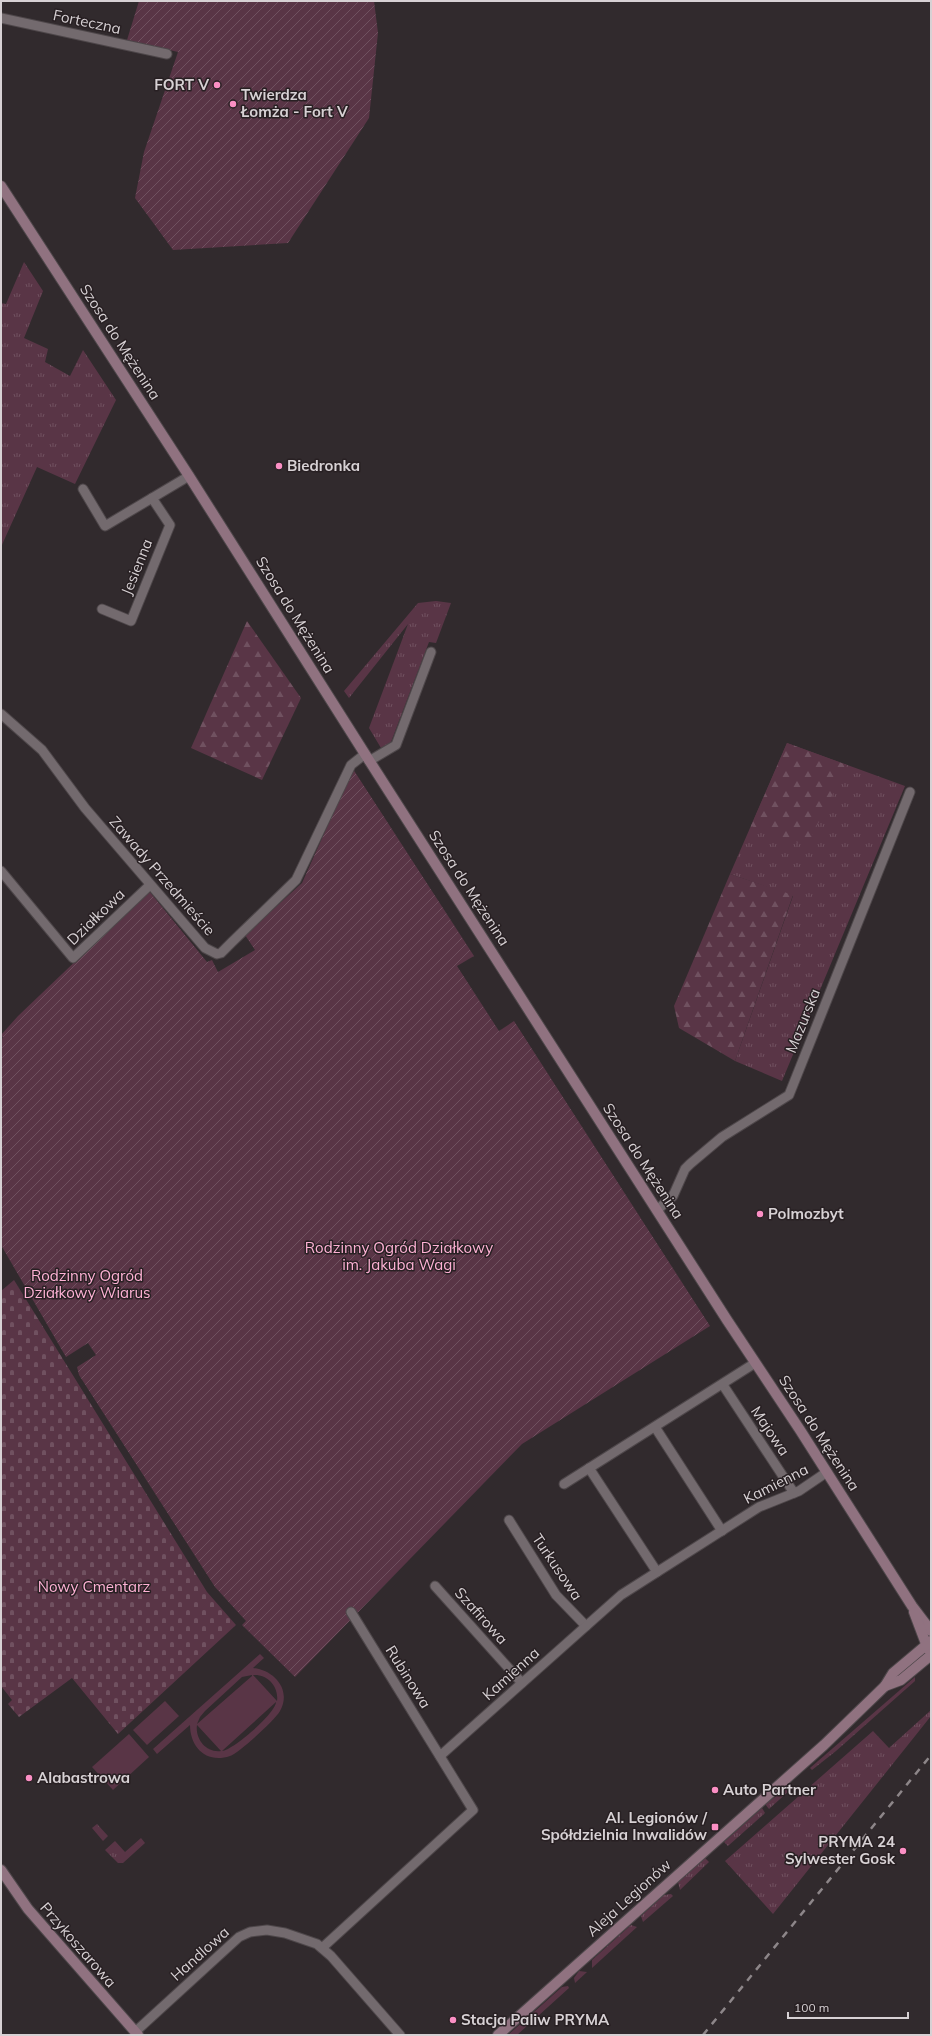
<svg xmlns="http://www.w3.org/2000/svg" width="932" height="2036" viewBox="0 0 932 2036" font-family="Mulish,sans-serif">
	<defs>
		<pattern id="grass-tufts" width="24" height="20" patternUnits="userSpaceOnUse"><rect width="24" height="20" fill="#593546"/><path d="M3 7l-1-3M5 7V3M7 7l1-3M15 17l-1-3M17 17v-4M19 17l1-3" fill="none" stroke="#705160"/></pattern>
		<pattern id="forest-firs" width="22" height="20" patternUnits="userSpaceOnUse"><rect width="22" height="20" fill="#593546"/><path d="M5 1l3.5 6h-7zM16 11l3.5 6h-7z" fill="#705160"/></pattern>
		<pattern id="cemetery-stones" width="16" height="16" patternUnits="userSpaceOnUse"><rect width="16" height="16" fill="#593546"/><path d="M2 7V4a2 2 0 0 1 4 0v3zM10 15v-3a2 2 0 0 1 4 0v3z" fill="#705160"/></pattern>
		<pattern id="garden-furrows" width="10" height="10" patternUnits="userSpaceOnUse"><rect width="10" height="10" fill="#593546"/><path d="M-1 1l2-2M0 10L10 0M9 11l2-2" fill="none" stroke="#705160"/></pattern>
	</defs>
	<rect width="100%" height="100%" fill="#312a2d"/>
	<g fill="url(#grass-tufts)">
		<polygon points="24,262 43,291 24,338 48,349 45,362 70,376 83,350 116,400 75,484 37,467 1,547 1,303 6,304"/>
		<polygon points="436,601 451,603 436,643 429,642 391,742 381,748 369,728 408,624 349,698 344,691 418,603"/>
		<polygon points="787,743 905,786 782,1081 735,1061 793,896 730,874"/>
		<polygon points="915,1677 915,1681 836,1751 812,1770 810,1768"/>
		<polygon points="931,1710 931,1716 773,1914 725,1861 873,1731 889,1748"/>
		<polygon points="788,1788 790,1790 769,1809 765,1804"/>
		<polygon points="762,1808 765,1813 728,1846 724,1842"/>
		<polygon points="97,1824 108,1836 103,1841 92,1828"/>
		<polygon points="141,1838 145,1843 123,1863 118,1863 105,1850 115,1841 125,1852"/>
		<polygon points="705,1858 709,1862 680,1890 678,1882"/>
		<polygon points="671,1894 673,1896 643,1922 641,1916 664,1895"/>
		<polygon points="631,1925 637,1927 592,1968 592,1960"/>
		<polygon points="579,1971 587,1972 575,1983 574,1978"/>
		<polygon points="568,1986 569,1988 517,2035 508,2035 562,1987"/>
	</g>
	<g fill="url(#forest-firs)">
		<polygon points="247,621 301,698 262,780 191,748"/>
		<polygon points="787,743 847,765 807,846 751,826"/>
		<polygon points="730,874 793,895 735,1061 679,1028 674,1006"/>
	</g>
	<polygon fill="url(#cemetery-stones)" points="14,1280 207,1592 236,1625 118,1734 72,1678 19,1717 8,1704 12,1700 1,1686 1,1291"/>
	<g fill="url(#garden-furrows)">
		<polygon points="139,1 374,1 378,33 369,118 288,243 173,250 135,198 144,152 178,52 127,40"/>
		<polygon points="353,769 474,956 457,966 499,1031 514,1021 710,1326 522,1444 295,1677 242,1625 246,1621 215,1587 79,1375 77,1367 96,1355 88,1343 66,1357 1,1245 1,1039 3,1038 1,1035 18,1016 149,891 207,962 212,960 218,972 255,950 245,935 302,883"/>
	</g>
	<g fill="#593546" fill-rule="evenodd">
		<path d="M260,1654L264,1658L253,1668C274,1670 292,1690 280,1711C275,1720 239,1753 230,1756C206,1764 190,1747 190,1725L157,1754L153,1749ZM252,1675V1676L197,1724L200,1717L205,1711L242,1677ZM253,1675C268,1674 279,1687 277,1701ZM276,1702C276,1713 233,1750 222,1751ZM197,1725L221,1751C206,1753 195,1739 197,1725Z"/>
		<polygon points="165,1701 179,1716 147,1745 133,1730"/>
		<polygon points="129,1734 149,1757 113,1790 92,1767"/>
	</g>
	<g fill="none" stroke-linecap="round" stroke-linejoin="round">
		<defs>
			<g id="street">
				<polyline points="1,18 167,54"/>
				<polyline points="83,489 105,526 189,476"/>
				<polyline points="102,609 131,621 170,525 152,498"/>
				<polyline points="1,714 42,750 85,808 205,948 217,954 221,953 232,942 296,880 351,765 365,754"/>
				<polyline points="369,761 396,745 431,652"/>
				<polyline points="1,871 73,958 150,885"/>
				<polyline points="657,1210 673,1196 685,1169 690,1164 722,1137 789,1095 910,792"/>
				<polyline points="723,1385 794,1493"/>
				<polyline points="655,1427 722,1531"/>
				<polyline points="589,1468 657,1572"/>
				<polyline points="564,1484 755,1363"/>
				<polyline points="509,1520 556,1595 586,1626"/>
				<polyline points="435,1586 522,1683"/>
				<polyline points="440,1756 621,1595 759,1507 799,1491 827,1472"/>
				<polyline points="322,1948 473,1810 351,1612"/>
				<polyline points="135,2032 239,1937 250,1932 267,1930 285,1933 317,1944 331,1956 400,2035"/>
			</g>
			<g id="secondary">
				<polyline points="1,186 189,476 365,754 727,1320 800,1430 912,1606 931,1631"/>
				<polyline points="914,1612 928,1649"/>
				<polyline points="885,1686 901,1680 931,1655"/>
				<polyline points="1,1870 28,1909 138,2035"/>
				<polyline points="498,2035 824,1745 885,1686 893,1673 931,1641"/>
			</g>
		</defs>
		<use href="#street" stroke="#4e474a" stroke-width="11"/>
		<use href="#secondary" stroke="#4e474a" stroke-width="12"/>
		<use href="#street" stroke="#736a6e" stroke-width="9"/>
		<use href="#secondary" stroke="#907280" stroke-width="10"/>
		<polyline stroke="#8d8689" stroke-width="2.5" stroke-dasharray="7 7" stroke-linecap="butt" points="703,2035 931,1755"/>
	</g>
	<g fill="#fb8fc4" stroke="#282023" stroke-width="1.5">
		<circle cx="217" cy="85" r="4"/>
		<circle cx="233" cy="104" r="4"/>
		<circle cx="279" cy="466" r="4"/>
		<circle cx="760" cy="1214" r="4"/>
		<circle cx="29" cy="1778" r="4"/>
		<circle cx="715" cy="1790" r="4"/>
		<rect x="711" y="1823" width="8" height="8" rx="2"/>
		<circle cx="903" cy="1851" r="4"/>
		<circle cx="453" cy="2020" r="4"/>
	</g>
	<g text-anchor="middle" stroke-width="3" stroke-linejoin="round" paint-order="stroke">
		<g font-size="15" fill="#d7d1d4" stroke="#282023">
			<text transform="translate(87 22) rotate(12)" y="5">Forteczna</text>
			<text transform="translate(120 342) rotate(57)" y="5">Szosa do Mężenina</text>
			<text transform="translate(137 567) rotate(-68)" y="5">Jesienna</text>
			<text transform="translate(295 615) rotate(58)" y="5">Szosa do Mężenina</text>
			<text transform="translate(162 876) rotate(49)" y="5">Zawady Przedmieście</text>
			<text transform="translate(469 888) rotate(57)" y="5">Szosa do Mężenina</text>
			<text transform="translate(96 917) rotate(-44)" y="5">Działkowa</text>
			<text transform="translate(803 1021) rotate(-68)" y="5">Mazurska</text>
			<text transform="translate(643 1161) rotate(57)" y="5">Szosa do Mężenina</text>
			<text transform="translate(770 1431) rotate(56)" y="5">Majowa</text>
			<text transform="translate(819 1433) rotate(57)" y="5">Szosa do Mężenina</text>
			<text transform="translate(776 1484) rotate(-27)" y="5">Kamienna</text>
			<text transform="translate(557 1567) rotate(56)" y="5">Turkusowa</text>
			<text transform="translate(481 1616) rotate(48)" y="5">Szafirowa</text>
			<text transform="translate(511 1674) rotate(-42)" y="5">Kamienna</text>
			<text transform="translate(408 1677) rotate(58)" y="5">Rubinowa</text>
			<text transform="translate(629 1898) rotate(-42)" y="5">Aleja Legionów</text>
			<text transform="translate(78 1945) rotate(49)" y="5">Przykoszarowa</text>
			<text transform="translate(200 1954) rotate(-42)" y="5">Handlowa</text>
		</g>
		<g font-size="15" font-weight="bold" fill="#d7d1d4" stroke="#282023" text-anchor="start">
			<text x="209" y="90" text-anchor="end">FORT V</text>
			<text x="241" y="100">Twierdza<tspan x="241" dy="17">Łomża - Fort V</tspan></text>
			<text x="287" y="471">Biedronka</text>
			<text x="768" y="1219">Polmozbyt</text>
			<text x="37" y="1783">Alabastrowa</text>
			<text x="723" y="1795">Auto Partner</text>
			<text x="707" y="1823" text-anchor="end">Al. Legionów /<tspan x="707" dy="17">Spółdzielnia Inwalidów</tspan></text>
			<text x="895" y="1847" text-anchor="end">PRYMA 24<tspan x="895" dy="17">Sylwester Gosk</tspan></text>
			<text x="461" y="2025">Stacja Paliw PRYMA</text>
		</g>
		<g font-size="15" fill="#feb2d5" stroke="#282023">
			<text x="399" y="1253">Rodzinny Ogród Działkowy<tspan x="399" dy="17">im. Jakuba Wagi</tspan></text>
			<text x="87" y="1281">Rodzinny Ogród<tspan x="87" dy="17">Działkowy Wiarus</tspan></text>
			<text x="94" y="1592">Nowy Cmentarz</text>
		</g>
	</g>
	<rect width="932" height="2036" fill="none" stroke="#d7d1d4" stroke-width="4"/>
	<path d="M788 2012v6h120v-6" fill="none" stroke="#d7d1d4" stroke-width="2"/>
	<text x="794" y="2012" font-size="12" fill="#d7d1d4" stroke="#282023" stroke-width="3" paint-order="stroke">100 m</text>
</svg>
